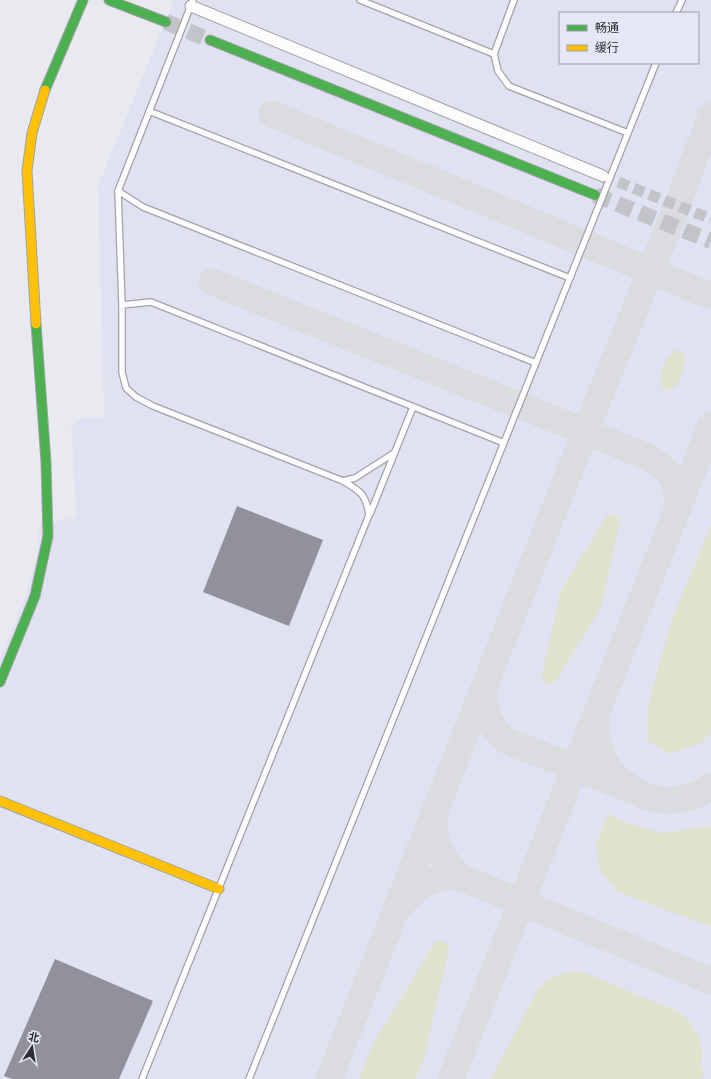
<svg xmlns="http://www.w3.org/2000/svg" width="711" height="1079" viewBox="0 0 711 1079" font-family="'Golos Text','Noto Sans SC',sans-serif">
	<rect width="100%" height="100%" fill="#e8eaf0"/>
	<path fill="#e0e2f1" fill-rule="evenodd" d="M174,0H711V1079H0V658L25,598L31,577L37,554L40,523L77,518L71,427L81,418L104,417L98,186ZM560,13H698V63H560Z"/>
	<g fill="#dfe2cc">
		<path d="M676,350L681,351L685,358C683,370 680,394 663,389C657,378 665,356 676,350Z"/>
		<polygon points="608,514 612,514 618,517 620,522 601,607 556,681 548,685 541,678 561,590"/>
		<polygon points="711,525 711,733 699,744 669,754 647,740 647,710 671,622"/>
		<polygon points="608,814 624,822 661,833 711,826 711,927 618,892 600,871 596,844"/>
		<path d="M438,941C444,941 447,943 449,949L424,1058L416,1079H359L374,1042L434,944Z"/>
		<path d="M574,972L585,973L677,1011C697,1025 706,1045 700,1069L705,1071L702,1079H491L538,989C548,978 559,973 574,972Z"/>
	</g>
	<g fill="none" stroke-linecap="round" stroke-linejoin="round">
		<g stroke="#dadce0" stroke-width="27">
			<polyline points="272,114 711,296"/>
			<path d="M212,282L648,457C671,470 677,480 679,507"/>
			<path d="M483,689C484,709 490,730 507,741L634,791"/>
			<path d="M596,718C591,780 660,824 711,786"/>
			<polyline points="460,877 711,981"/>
			<path d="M399,908C408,895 425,881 441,878C447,876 454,877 460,877C442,860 431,842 435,816"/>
			<polyline points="329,1079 585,432 669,226 711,116"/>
			<polyline points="451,1079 711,425"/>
		</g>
	</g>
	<g fill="#91919c">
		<polygon points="237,506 323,540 289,626 203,592"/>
		<polygon points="55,959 153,1001 119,1079 12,1079 4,1076"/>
	</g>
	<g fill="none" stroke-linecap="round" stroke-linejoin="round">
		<polyline stroke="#c2c4ca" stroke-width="11" stroke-dasharray="11 5.5" stroke-linecap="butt" points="603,176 711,219"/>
		<g stroke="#c2c4ca" stroke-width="16" stroke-dasharray="16 8" stroke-linecap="butt">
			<polyline points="166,22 210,40"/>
			<polyline points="595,195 711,241"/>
		</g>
		<defs>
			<g id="lane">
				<polyline points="360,0 494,54 498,71 509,86 628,133"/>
				<polyline points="676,13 682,0"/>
				<polyline points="494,54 514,0"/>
				<polyline points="149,111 570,278"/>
				<polyline points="118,191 143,207 536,363"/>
				<polyline points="122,305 151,302 504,443"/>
				<polyline points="343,481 355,478 394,453"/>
				<polyline points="370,514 413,407"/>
				<path d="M142,1079L369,515C366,495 361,491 343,481L153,406L136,397L126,388L122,372V305L118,191L193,0"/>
				<polyline points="249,1079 656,63"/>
			</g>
			<polyline id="street" points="191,6 603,176"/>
			<g id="fast">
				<polyline points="109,0 166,22"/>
				<polyline points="210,40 595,195"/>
				<polyline points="45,90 83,0"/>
				<polyline points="0,682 35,596 48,536 46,462 36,324"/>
			</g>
			<g id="slow">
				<polyline points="36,324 27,171 32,133 45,90"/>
				<polyline points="0,801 219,889"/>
			</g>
		</defs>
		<use href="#lane" stroke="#a1a2a7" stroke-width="8"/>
		<use href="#street" stroke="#a1a2a7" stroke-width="13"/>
		<use href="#fast" stroke="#a1a2a7" stroke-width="11"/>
		<use href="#slow" stroke="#a1a2a7" stroke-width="11"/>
		<use href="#lane" stroke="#fcfcfd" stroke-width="5.5"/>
		<use href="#street" stroke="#fcfcfd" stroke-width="11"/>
		<use href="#fast" stroke="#4caf50" stroke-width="9"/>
		<use href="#slow" stroke="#ffc107" stroke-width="9"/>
	</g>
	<rect x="559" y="12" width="140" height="52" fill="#e5e7f4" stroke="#9b9da6"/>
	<rect x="567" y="25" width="20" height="6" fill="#4caf50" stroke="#9b9da6"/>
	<text x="595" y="32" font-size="12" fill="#2c2d32">畅通</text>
	<rect x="567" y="45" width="20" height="6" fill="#ffc107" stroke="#9b9da6"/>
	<text x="595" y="52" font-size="12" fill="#2c2d32">缓行</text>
	<g transform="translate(32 1047) rotate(12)" stroke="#e5e7f4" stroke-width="3" paint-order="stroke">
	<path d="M0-3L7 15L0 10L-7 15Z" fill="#2c2d32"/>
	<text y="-6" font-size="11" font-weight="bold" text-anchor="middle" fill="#2c2d32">北</text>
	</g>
</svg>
